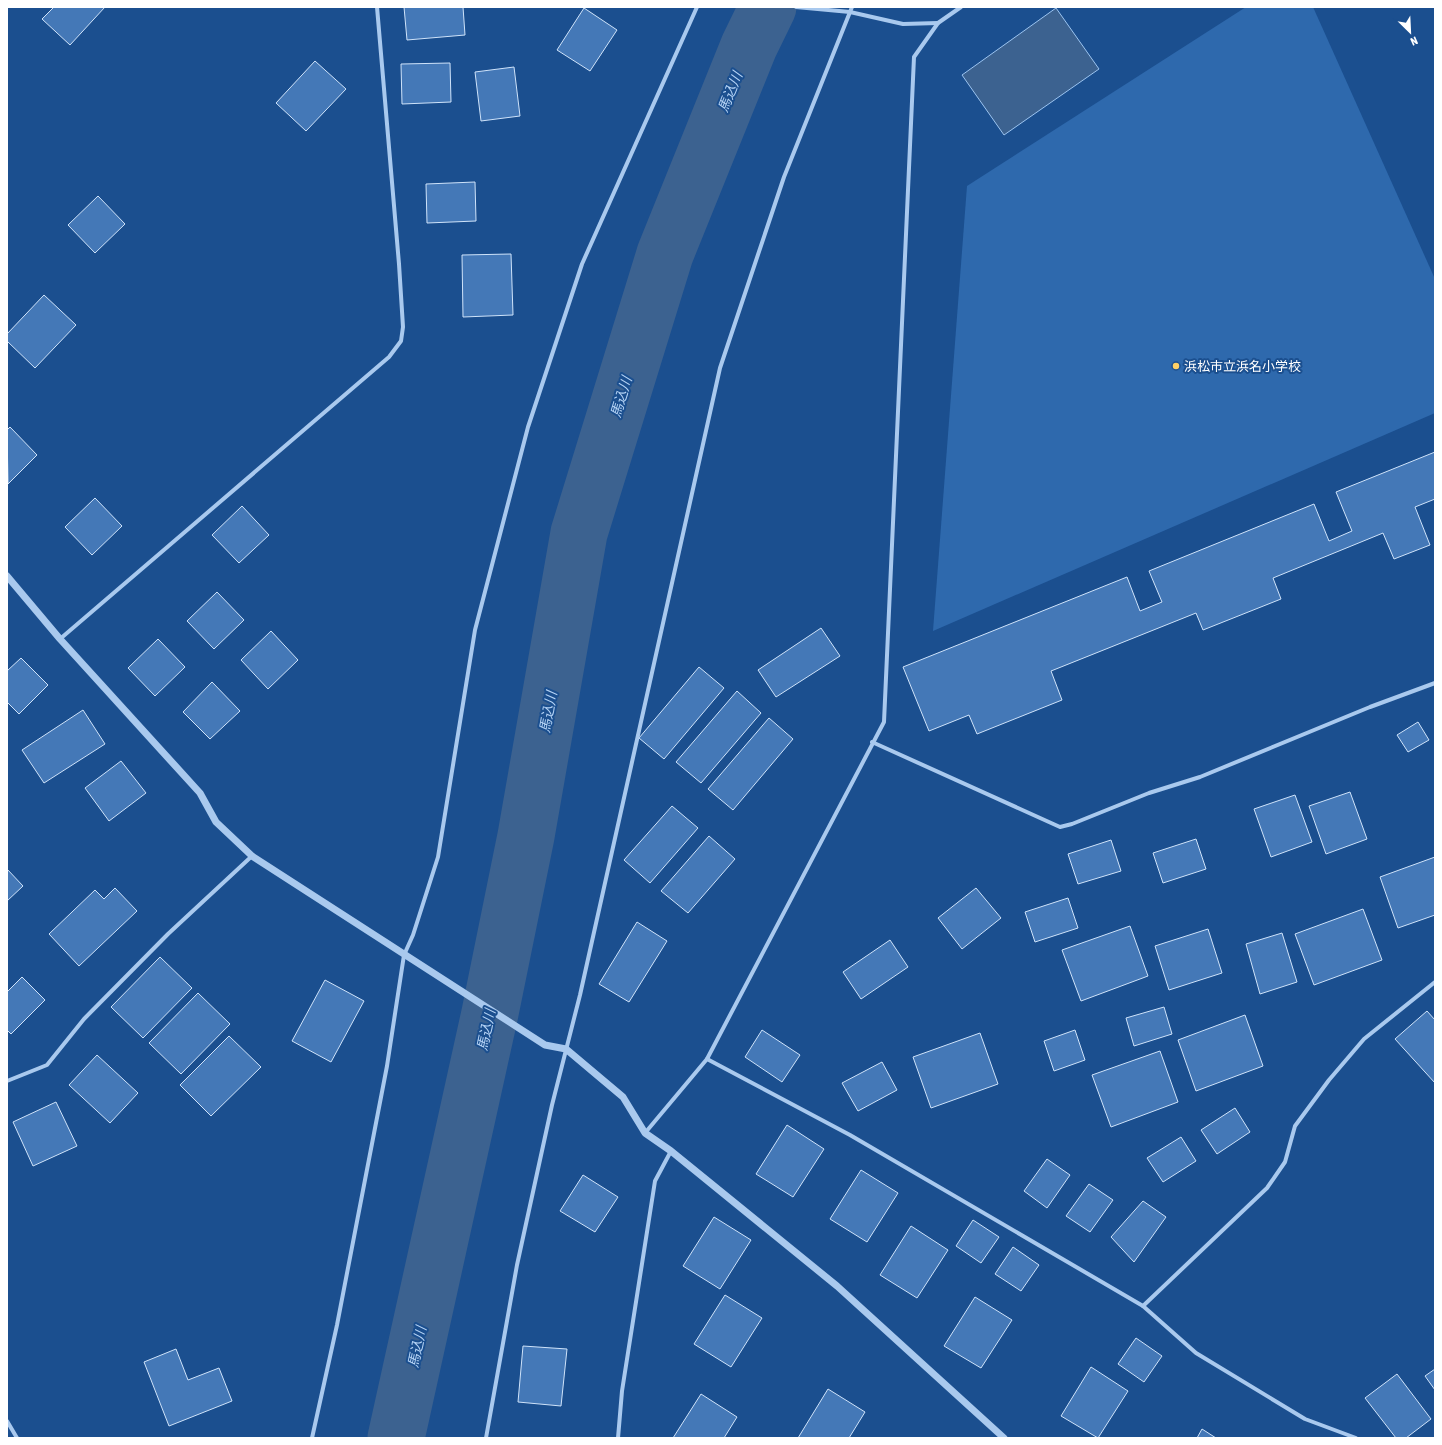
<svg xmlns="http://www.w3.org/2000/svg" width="1442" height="1445" viewBox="0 0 1442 1445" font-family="'Asap Condensed','Noto Sans JP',sans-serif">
	<rect width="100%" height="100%" fill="#1b4f8f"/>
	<polygon fill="#2e69ad" points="1246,7 1313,7 1435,279 1435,413 933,631 967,186"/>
	<polygon fill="#3c6290" stroke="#9cc4f0" points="1056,8 1099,69 1004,135 962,75"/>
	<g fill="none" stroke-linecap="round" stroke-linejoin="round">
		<polyline stroke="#3c6290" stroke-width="57" points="396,1438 490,1013 526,836 579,533 665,254 749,46 768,7"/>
	</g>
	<g fill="#4478b7" stroke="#cfe3fa">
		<polygon points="54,7 105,7 70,45 42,19"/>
		<polygon points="404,7 463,7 465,35 407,40"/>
		<polygon points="584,8 617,30 590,71 557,50"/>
		<polygon points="315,61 346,89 306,131 276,103"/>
		<polygon points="450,63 451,102 402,104 401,64"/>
		<polygon points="514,67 520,116 481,121 475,72"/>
		<polygon points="475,182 476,221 427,223 426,184"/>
		<polygon points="98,196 125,224 95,253 68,225"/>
		<polygon points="511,254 513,315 463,317 462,255"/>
		<polygon points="44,295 76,325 35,368 7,341 7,334"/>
		<polygon points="10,427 37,455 8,484 7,430"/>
		<polygon points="1435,452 1435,499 1415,507 1430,545 1394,559 1383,533 1273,578 1281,599 1203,630 1196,613 1051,671 1062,700 977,734 969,715 929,731 903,667 1127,577 1140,611 1162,602 1149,571 1314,504 1329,541 1352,531 1336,492"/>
		<polygon points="95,498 122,526 92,555 65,527"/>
		<polygon points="242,506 269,535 239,563 212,535"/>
		<polygon points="217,592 244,620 214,649 187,621"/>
		<polygon points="821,628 840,656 776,697 758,670"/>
		<polygon points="271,631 298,660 268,689 241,660"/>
		<polygon points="158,639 185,667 155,696 128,668"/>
		<polygon points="21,658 48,685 19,714 7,702 7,671"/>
		<polygon points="699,667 724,688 664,759 639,738"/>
		<polygon points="212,682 240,711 210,739 183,712"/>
		<polygon points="737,691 761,713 701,783 676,762"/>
		<polygon points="83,710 105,744 44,783 22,750"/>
		<polygon points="769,718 793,739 733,810 708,789"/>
		<polygon points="1418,722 1429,740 1408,752 1397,735"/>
		<polygon points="121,761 146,793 109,821 85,788"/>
		<polygon points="1350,792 1367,839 1326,854 1309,806"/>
		<polygon points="1295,795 1312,842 1271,857 1254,809"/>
		<polygon points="672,806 698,828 650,883 624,860"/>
		<polygon points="709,836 735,859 688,913 661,891"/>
		<polygon points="1196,839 1206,869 1163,883 1153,853"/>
		<polygon points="1111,840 1121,871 1078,884 1068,854"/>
		<polygon points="1435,857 1435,915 1398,928 1380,877"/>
		<polygon points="7,869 23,886 7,901"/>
		<polygon points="115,888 137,911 79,966 49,934 95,890 104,899"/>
		<polygon points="976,888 1001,918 962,949 938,918"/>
		<polygon points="1068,898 1078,928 1035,942 1025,912"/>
		<polygon points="1363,909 1382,960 1314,985 1295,934"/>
		<polygon points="637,922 667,941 629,1002 599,984"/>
		<polygon points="1130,926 1148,976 1081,1001 1062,950"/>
		<polygon points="1208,929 1222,973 1169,990 1155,946"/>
		<polygon points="1282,933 1297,982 1260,994 1246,944"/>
		<polygon points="890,940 908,967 861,999 843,972"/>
		<polygon points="160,957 192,988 143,1038 111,1007"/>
		<polygon points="22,977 45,1000 11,1034 7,1030 7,992"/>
		<polygon points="325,980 364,1001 331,1062 292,1041"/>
		<polygon points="198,993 230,1024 181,1074 149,1043"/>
		<polygon points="1164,1007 1172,1034 1134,1046 1126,1018"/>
		<polygon points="1427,1011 1435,1020 1435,1083 1395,1039"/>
		<polygon points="1245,1015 1263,1066 1196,1091 1178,1040"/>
		<polygon points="762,1030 800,1055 782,1082 745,1057"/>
		<polygon points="1075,1030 1085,1060 1054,1071 1044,1041"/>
		<polygon points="980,1033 998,1084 931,1108 913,1057"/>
		<polygon points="229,1036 261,1067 211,1116 180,1085"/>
		<polygon points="1160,1051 1178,1102 1111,1127 1092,1075"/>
		<polygon points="97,1055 138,1093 110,1123 69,1085"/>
		<polygon points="882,1062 897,1090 858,1111 842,1083"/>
		<polygon points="56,1102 77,1146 33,1166 13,1122"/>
		<polygon points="1235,1108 1250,1132 1217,1154 1201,1130"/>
		<polygon points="787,1125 824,1149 793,1197 756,1174"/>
		<polygon points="1181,1137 1196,1161 1163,1182 1147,1158"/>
		<polygon points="1047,1159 1070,1175 1047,1208 1024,1191"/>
		<polygon points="861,1170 898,1193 867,1242 830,1219"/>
		<polygon points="583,1175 618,1197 595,1232 560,1211"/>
		<polygon points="1089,1184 1113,1200 1090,1232 1066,1216"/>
		<polygon points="1143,1201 1166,1217 1134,1262 1111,1237"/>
		<polygon points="714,1217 751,1240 720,1289 683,1266"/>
		<polygon points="973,1220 999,1237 981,1263 956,1246"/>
		<polygon points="911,1226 948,1250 917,1298 880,1275"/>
		<polygon points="1013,1247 1039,1265 1021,1291 995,1274"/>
		<polygon points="725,1295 762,1318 731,1367 694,1344"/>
		<polygon points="975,1297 1012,1320 981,1368 944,1346"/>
		<polygon points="1136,1338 1162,1356 1144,1382 1118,1364"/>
		<polygon points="523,1346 567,1349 561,1406 518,1402"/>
		<polygon points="176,1349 188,1380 219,1368 232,1401 169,1426 144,1362"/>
		<polygon points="1091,1367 1128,1391 1098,1438 1061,1416"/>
		<polygon points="1435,1369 1435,1390 1425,1376"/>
		<polygon points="1397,1374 1431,1419 1406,1438 1396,1438 1365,1398"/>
		<polygon points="828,1389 865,1412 849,1438 798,1438"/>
		<polygon points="701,1394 737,1417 724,1438 673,1438"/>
		<polygon points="1202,1429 1216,1438 1197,1438"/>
	</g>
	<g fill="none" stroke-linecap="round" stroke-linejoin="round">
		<g stroke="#a9c9ee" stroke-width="4">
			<polyline points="796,7 850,12 903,24 938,23"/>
			<polyline points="60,639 389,357 401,341 403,327 399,264 377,7"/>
			<polyline points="872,742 1060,827 1072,824 1149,793 1200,777 1370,707 1435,683"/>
			<polyline points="707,1059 850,1135 1143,1306 1196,1353 1305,1419 1356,1438"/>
			<polyline points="7,1081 47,1065 84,1019 168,934 252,856"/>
			<polyline points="645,1133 707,1059 884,722 914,57 938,23 961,7"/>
			<polyline points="1143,1306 1267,1188 1285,1162 1295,1126 1329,1080 1364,1039 1435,982"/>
			<polyline points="7,1421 17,1438"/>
			<polyline points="312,1438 337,1325 387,1066 404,955 413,935 438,857 475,630 528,427 582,264 697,7"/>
			<polyline points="486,1438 517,1265 552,1105 580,995 720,368 784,177 852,7"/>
			<polyline points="618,1438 622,1391 655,1181 671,1151"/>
		</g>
		<polyline stroke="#a9c9ee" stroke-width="7" points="7,576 60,639 200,793 216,822 252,856 545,1045 566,1049 623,1097 645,1133 671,1151 837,1286 1004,1438"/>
	</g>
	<circle fill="#ffd166" stroke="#1b4f8f" stroke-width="1.5" cx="1176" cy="366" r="4"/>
	<g text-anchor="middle" stroke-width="4" stroke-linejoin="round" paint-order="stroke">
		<g font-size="13" fill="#fff" stroke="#1b4f8f" text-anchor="start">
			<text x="1184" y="371">浜松市立浜名小学校</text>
		</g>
		<g font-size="14" font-style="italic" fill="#b5d3f5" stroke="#1b4f8f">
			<text transform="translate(730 92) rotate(-68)" y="5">馬込川</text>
			<text transform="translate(621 397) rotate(-73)" y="5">馬込川</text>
			<text transform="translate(548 712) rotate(-80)" y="5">馬込川</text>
			<text transform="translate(486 1030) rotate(-78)" y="5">馬込川</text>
			<text transform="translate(417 1347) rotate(-78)" y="5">馬込川</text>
		</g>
	</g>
	<rect width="1442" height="1445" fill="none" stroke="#ffffff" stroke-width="16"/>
	<g transform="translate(1410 32) rotate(156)" stroke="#1b4f8f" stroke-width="3" paint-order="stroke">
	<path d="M0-3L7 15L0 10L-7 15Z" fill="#ffffff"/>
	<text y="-6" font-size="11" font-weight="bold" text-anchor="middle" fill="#ffffff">N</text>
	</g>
</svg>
